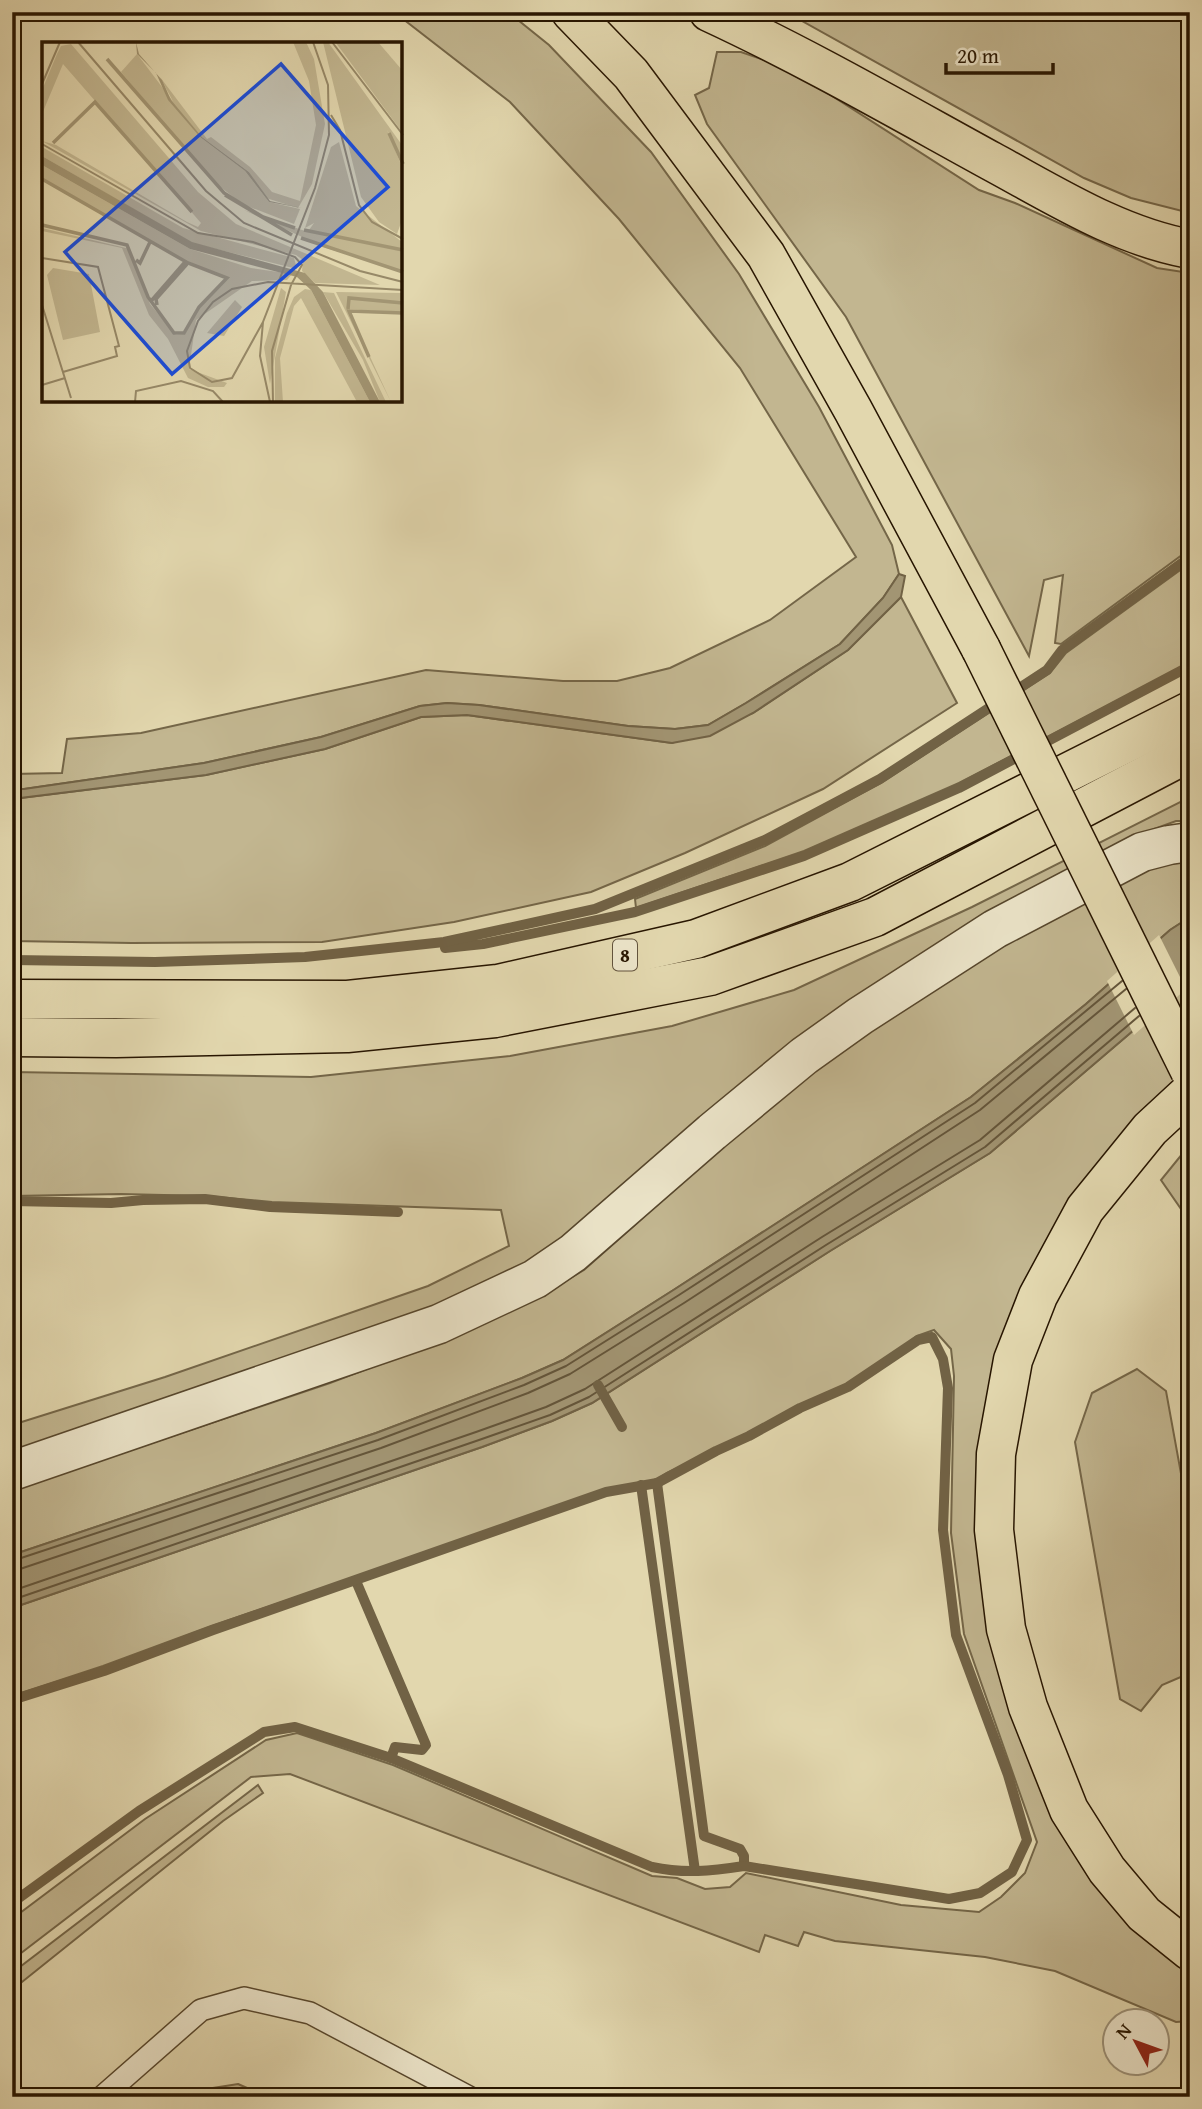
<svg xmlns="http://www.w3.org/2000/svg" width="1202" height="2109" viewBox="0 0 1202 2109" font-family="'Gentium Book Plus',serif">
	<rect width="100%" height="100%" fill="#e2d7ae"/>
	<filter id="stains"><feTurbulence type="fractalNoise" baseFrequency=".00286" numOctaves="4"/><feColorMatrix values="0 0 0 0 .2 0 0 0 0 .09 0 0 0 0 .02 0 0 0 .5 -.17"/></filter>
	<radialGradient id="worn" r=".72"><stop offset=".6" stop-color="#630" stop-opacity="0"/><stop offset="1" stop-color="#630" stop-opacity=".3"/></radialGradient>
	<g fill="#c2b690" stroke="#746648" stroke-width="2">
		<polygon points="394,12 508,12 549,45 651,152 739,274 819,407 892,545 899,574 883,598 840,644 746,703 708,725 675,729 628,726 479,705 447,703 420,706 321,737 204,763 24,789 12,789 12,774 62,773 67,739 141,733 426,670 563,681 617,681 670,668 770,620 856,557 740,368 619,219 510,102"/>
		<polygon points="786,12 1190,12 1190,213 1131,198 1084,178"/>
		<polygon points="717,52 741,52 790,69 979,190 1015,203 1157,268 1190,273 1190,549 1061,644 1055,643 1063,575 1044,580 1029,656 846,317 707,124 695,95 709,88"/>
		<polygon points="1190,563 1190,663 959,783 804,851 636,908 635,899 765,846 881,783 1050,673 1066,653"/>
		<polygon points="901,597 957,703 823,789 685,853 591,892 454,922 322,942 132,943 12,941 12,799 206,775 325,749 421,717 467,715 672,743 753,713 848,650"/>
		<polygon points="1190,797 1190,821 1176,821 1135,836 545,1253 465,1299 12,1456 12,1425 165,1377 428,1286 509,1246 501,1210 272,1202 206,1196 121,1194 12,1196 12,1072 311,1077 510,1056 672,1026 794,990 972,907"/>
		<polygon points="1174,862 1190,863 1190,917 1170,930 1086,1004 971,1097 675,1289 563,1360 522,1378 376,1433 12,1555 12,1490 330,1383 443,1340 540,1296 584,1270 636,1224 719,1144 808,1073 1001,945 1144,868"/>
		<polygon points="1190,982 1190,1071 1002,1341 983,1418 978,1514 1016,1714 1170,1957 1190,1970 1190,2021 1176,2022 1055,1971 985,1957 835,1941 804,1932 798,1946 765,1935 759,1952 290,1774 251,1777 12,1960 12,1919 145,1819 266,1740 297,1733 393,1765 652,1876 677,1878 705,1889 730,1887 746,1873 901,1905 979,1912 1001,1897 1025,1873 1037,1842 964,1634 951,1533 954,1376 951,1349 934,1330 917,1336 886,1360 847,1384 800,1406 749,1435 667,1473 654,1481 606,1489 445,1547 211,1626 103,1666 12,1696 12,1608 482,1447 552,1421 592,1403 830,1251 990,1153"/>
		<polygon points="1183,1153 1190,1163 1190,1222 1161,1180"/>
		<polygon points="1137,1369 1166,1391 1190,1523 1190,1673 1162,1685 1141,1711 1120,1699 1075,1442 1092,1393"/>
		<polygon points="258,1785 263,1793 223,1821 12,1990 12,1973"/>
		<polygon points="238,2084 268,2097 203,2097 213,2088"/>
	</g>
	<g fill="#a29573" stroke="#716245" stroke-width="2">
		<polygon points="899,574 905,576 901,597 848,650 753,713 710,736 672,743 467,715 421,717 325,749 206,775 12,799 12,789 24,789 204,763 321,737 420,706 447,703 479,705 628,726 675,729 708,725 746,703 840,644 883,598"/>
		<polygon points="1190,917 1190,982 990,1153 830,1251 592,1403 552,1421 482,1447 12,1608 12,1555 376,1433 522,1378 563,1360 675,1289 971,1097 1086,1004 1170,930"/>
	</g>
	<polygon fill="#e2d7ae" points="1159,935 1186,989 1134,1035 1107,981"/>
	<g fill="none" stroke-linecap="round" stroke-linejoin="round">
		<g stroke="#64553a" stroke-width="2">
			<polyline points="12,1561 378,1440 524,1385 566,1366 679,1295 975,1103 1122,981"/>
			<polyline points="12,1569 20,1569 381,1448 528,1393 570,1374 684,1303 980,1110 1126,989"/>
			<polyline points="12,1591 476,1432 546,1407 585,1389 822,1237 980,1140 1135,1008"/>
			<polyline points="12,1600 479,1440 550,1415 589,1397 826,1245 985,1147 1139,1016"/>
		</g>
		<g stroke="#716245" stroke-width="10">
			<polyline points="445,948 483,944 635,912 804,856 959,788 1190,666"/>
			<polyline points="12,960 155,962 305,957 444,942 595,909 765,840 880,779 1047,670 1062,650 1190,557"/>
			<polyline points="12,1201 111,1203 143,1200 205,1199 270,1207 398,1212"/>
			<polyline points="598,1385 622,1427"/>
			<polyline points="657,1483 704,1836 740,1849 744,1856 744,1866"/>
			<polyline points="641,1485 695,1871"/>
			<polyline points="356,1581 426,1745 422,1750 395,1747 391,1758"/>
			<path d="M12,1700L104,1671L213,1630L606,1492L657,1483L716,1451L749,1436L800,1408L848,1387L918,1340L932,1337L943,1359L948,1388L943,1530L956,1635L1008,1775L1027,1840L1012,1872L980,1893L949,1899L744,1866C711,1871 685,1874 652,1867L391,1758L295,1727L264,1732L139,1811L12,1903"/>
		</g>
		<defs>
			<polyline id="service" points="102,2097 201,2010 244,1998 310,2013 469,2097"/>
			<polyline id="minor" points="12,1471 439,1324 535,1279 573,1253 712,1132 804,1056 860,1016 995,929 1142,852 1169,845 1190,842"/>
			<polyline id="primary" points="571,12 631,74 766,255 853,410 981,649"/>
			<g id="motorway">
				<path d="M709,12C806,57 898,110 991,161C1054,195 1118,236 1190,249"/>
				<polyline points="12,999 348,1000 498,984 696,939 850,882 1190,711"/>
				<polyline points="12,1037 116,1038 347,1033 495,1018 710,976 875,917 1190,752"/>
				<polyline points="1190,1092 1150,1129 1085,1209 1038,1296 1013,1360 996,1454 994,1530 1006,1629 1028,1707 1069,1810 1107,1870 1144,1914 1190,1951"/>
			</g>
		</defs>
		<use href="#service" stroke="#56462c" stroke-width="24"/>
		<use href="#minor" stroke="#56462c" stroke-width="41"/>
		<use href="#primary" stroke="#271500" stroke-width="41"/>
		<use href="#motorway" stroke="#271500" stroke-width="41"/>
		<use href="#service" stroke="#ece5ca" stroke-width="21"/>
		<use href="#minor" stroke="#ece5ca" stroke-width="38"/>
		<use href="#primary" stroke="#e2d7ae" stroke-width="38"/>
		<use href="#motorway" stroke="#e2d7ae" stroke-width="38"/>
		<defs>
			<polyline id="primary-bridge" points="981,649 1190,1071"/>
		</defs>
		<use href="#primary-bridge" stroke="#271500" stroke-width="41" stroke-linecap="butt"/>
		<use href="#primary-bridge" stroke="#e2d7ae" stroke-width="38"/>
	</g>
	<g text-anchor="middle" stroke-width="7" stroke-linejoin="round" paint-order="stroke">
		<rect fill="#ece5ca" stroke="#62533d" stroke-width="2" x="613" y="939.5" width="24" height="31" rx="5"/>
		<g font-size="19" font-weight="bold" fill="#271500">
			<text x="625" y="962">8</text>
		</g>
	</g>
	<g transform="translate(42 42)">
		<rect width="360" height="360" fill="#e2d7ae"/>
		<path d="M251,0H264L272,17L283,82L270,142L256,166L224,156L207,130L160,95L134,65L118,35L165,97L169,95L208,125L230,150L258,159L274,83L267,39ZM281,0H286L360,103V118L345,88L360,125V178L355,192L337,180L319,155ZM336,0L360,28V90L294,1ZM29,2L156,150L194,182L338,243L273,241L260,229L261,218L254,213L159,189L0,99L14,103L145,180L156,185L159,181L21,22L0,72V48L15,12L19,4ZM95,12L158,95L203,129L227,160L258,167L252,182L200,162L171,139L79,30ZM297,100L314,164L360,200V208L267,188L272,181L263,186L289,105ZM0,105L141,186L252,216L255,227L150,201L0,114ZM0,123L148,207L209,226L250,232L245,238L210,239L154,278L147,327L185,341L182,345H166L146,336L126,297L107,273L80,206L0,189V186L88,207L108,262L134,293L143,292L157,266L186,236L146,221L0,136ZM202,168L263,189L360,209V229L284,206ZM11,226L47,232L58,290L21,298L5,233ZM239,246L244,250L228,342L222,305ZM263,247L269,248L328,360H315L259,256L252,264L238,316L241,360H233V316L245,271L252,255ZM281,250L292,251L344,360H338L321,318ZM294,250L360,251V260L308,256L360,262V271L306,267L349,360ZM193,258L200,265L182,294L165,291Z" fill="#c2b690"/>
		<path d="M94,0L97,12L120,38L129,58L160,95L207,130L228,159L260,166L227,160L203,129L158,95L126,58L114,31L95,12ZM0,114L150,200L263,231L281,250L338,360H328L269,248L255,235L148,207L0,123Z" fill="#a29573"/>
		<path fill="none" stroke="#a29573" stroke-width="3.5" d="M65,17L182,151L221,175L253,186M347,91L361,122M11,101L53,60L150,170M0,137L146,221L185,236L157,265L142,291H132L106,255L85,203L0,183M183,153L250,193M262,188L361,208M259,196L361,230M94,218L98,221L108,200M110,258L143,220M115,263L114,257L145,222M306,267L307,256L361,261M327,315L307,269L361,271"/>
		<path fill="none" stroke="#978968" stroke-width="2" d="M36,0L164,149L202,181L318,229L361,240M290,0L361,93M0,42L18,0M289,73L298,88L317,163L330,180L361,197M0,102L156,191L211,200L253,215L260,223L249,243M0,216L56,225L77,304L73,305L75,314L21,330M0,263L29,356M221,280L190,336L170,340L148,326L145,309L156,279L171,260L190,247L226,240L361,248M0,343L23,336M93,360L94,349L139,339L171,349L181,360M228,360L218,314L221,280L273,146L287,93L286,43L271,0M231,360L230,309L249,243"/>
		<path fill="#1d4ed8" fill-opacity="0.15" stroke="#1d4ed8" stroke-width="3.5" d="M239,22L346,145L130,332L23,210Z"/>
		<rect width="360" height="360" fill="none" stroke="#271500" stroke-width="3.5"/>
	</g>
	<rect width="1202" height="2109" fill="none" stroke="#e2d7ae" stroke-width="42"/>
	<rect x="14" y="14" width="1174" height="2081" fill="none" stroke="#271500" stroke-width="3.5"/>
	<rect x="21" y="21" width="1160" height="2067" fill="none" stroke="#271500" stroke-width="2"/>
	<g transform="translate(1136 2042) rotate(311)"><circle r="33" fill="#ece5ca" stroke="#9d9279" stroke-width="2"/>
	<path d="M0-5L12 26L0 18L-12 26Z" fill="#8f2418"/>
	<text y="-10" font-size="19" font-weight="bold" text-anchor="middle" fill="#271500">N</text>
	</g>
	<path d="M946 63v10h107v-10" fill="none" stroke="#271500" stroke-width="3.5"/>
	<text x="957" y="63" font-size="21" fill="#271500" stroke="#ece5ca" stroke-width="5" paint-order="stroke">20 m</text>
	<rect width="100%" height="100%" filter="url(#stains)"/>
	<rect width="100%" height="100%" fill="url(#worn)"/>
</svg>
